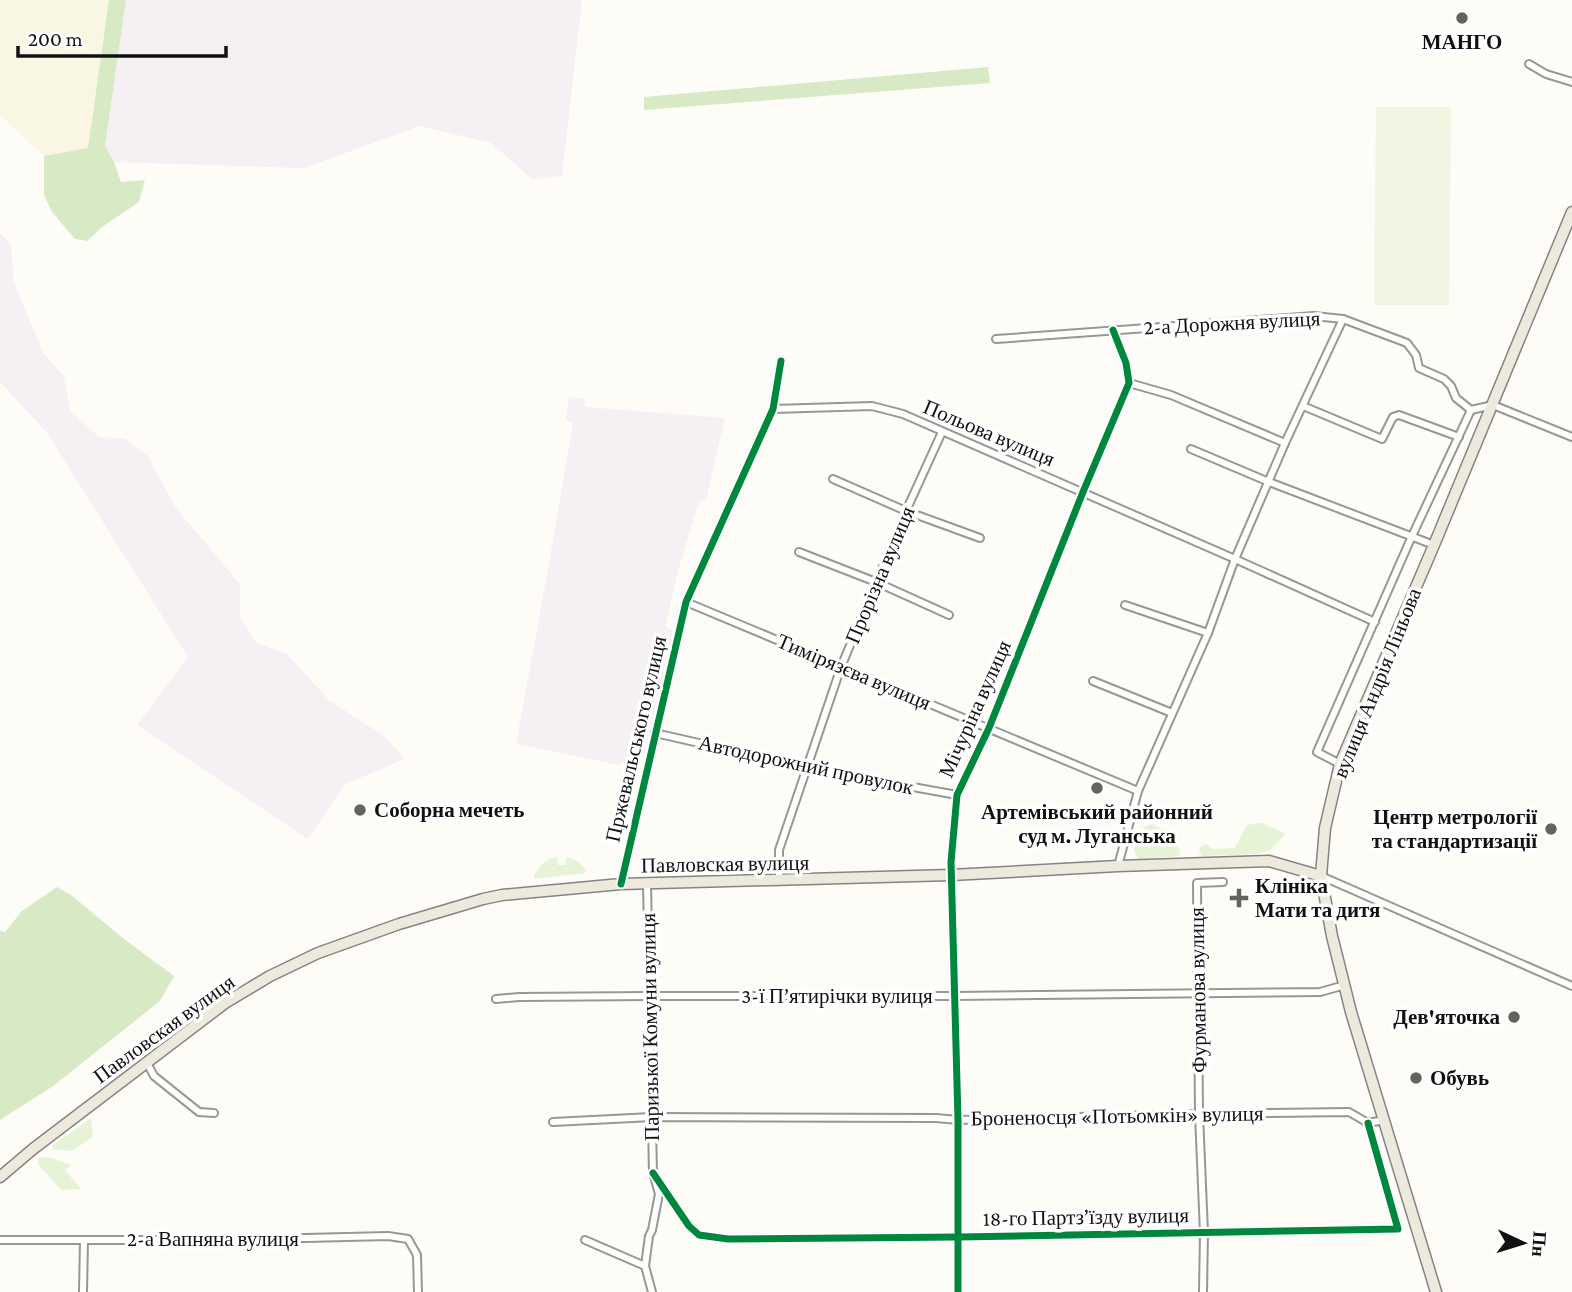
<svg xmlns="http://www.w3.org/2000/svg" width="1572" height="1292" viewBox="0 0 1572 1292" font-family="'Crimson Pro',serif">
	<rect width="100%" height="100%" fill="#fdfcf7"/>
	<g fill="#f5f0f3">
		<polygon points="126,0 582,0 562,176 532,179 491,143 420,126 304,168 114,162 105,146"/>
		<polygon points="0,233 11,245 14,282 43,353 64,376 70,411 99,437 125,439 147,455 176,508 240,584 240,616 256,643 287,654 329,700 384,736 405,759 345,784 308,839 137,725 188,657 47,433 0,382"/>
		<polygon points="569,397 584,399 585,407 725,418 706,500 699,501 678,571 665,627 673,630 647,744 619,765 516,744 547,575 573,423 566,420"/>
	</g>
	<polygon fill="#f9f7e4" points="0,0 109,0 88,148 44,156 0,115"/>
	<g fill="#e7f3d7">
		<polygon points="1262,823 1286,834 1270,850 1265,852 1256,854 1202,856 1199,852 1200,847 1206,844 1212,849 1235,848 1247,825"/>
		<path d="M1152,824L1173,834L1180,851L1179,856L1139,859C1129,850 1139,838 1143,828Z"/>
		<path d="M557,857L558,865H566V857C575,859 581,863 586,871L585,873L534,879V876C540,866 545,859 557,857Z"/>
		<polygon points="91,1118 93,1134 91,1138 72,1151 53,1149 52,1146"/>
		<polygon points="40,1157 52,1158 71,1165 65,1170 81,1189 61,1190 38,1164 38,1159"/>
	</g>
	<g fill="#d8eac5">
		<polygon points="109,0 126,0 105,146 114,162 121,182 145,180 139,202 102,227 87,241 75,239 52,212 44,195 44,156 88,148"/>
		<polygon points="988,67 990,83 644,110 644,97"/>
		<polygon points="57,887 71,895 124,939 174,976 160,1001 53,1086 0,1120 0,931 5,932 22,911"/>
	</g>
	<polygon fill="#f0f6e1" points="1376,107 1451,107 1449,305 1374,305"/>
	<g fill="none" stroke-linecap="round" stroke-linejoin="round">
		<defs>
			<g id="minor">
				<polyline points="1529,64 1546,74 1572,82"/>
				<polyline points="996,339 1314,316 1343,319 1407,343 1416,355 1419,368 1444,379 1451,386 1456,398 1471,410"/>
				<polyline points="1129,383 1171,395 1285,443"/>
				<polyline points="1303,406 1382,439 1393,417 1399,415 1459,437"/>
				<polyline points="773,409 872,406 903,414 1235,559 1375,622"/>
				<polyline points="1191,449 1269,482 1434,545"/>
				<polyline points="833,479 906,511 980,538"/>
				<polyline points="799,552 876,582 949,615"/>
				<polyline points="686,602 1138,791"/>
				<polyline points="1125,605 1208,633"/>
				<polyline points="1093,681 1172,713"/>
				<polyline points="655,733 808,768 957,795"/>
				<polyline points="1340,764 1317,752 1412,536 1471,410 1493,405 1572,437"/>
				<polyline points="1118,866 1138,791 1208,633 1235,559 1285,443 1343,319"/>
				<polyline points="1321,876 1572,986"/>
				<polyline points="779,881 779,850 841,667 906,511 942,432"/>
				<polyline points="621,884 686,602 773,409 781,361"/>
				<polyline points="647,884 653,1173 659,1194 652,1230 649,1236 645,1266 652,1292"/>
				<polyline points="496,999 519,997 649,996 955,996 1320,992 1345,985"/>
				<polyline points="147,1063 154,1076 199,1112 214,1113"/>
				<polyline points="553,1122 652,1117 936,1118 958,1120 1199,1114 1349,1112 1368,1123 1384,1120"/>
				<polyline points="653,1173 689,1226 699,1235 728,1239 958,1237 1398,1229 1368,1123"/>
				<polyline points="0,1240 223,1240 388,1236 408,1239 417,1255 418,1292"/>
				<polyline points="585,1240 645,1266"/>
				<polyline points="83,1292 84,1240"/>
				<polyline points="958,1292 958,1120 951,862 957,795 989,728 1083,492 1129,383 1126,363 1113,330"/>
				<polyline points="1203,1292 1204,1233 1199,1114 1197,883 1223,882"/>
			</g>
			<g id="primary">
				<polyline points="0,1177 33,1149 225,1003 270,976 318,953 399,924 483,899 502,895 621,884 951,875 1118,866 1269,861 1321,876"/>
				<polyline points="1436,1292 1351,1012 1332,936 1321,876 1325,828 1340,764 1434,545 1572,212"/>
			</g>
		</defs>
		<use href="#minor" stroke="#979795" stroke-width="10"/>
		<use href="#primary" stroke="#858482" stroke-width="13"/>
		<use href="#minor" stroke="#fffffe" stroke-width="6"/>
		<use href="#primary" stroke="#ede9dc" stroke-width="10"/>
		<defs>
			<g id="cycleway">
				<polyline points="621,884 686,602 773,409 781,361"/>
				<polyline points="653,1173 689,1226 699,1235 728,1239 958,1237 1398,1229 1368,1123"/>
				<polyline points="958,1292 958,1120 951,862 957,795 989,728 1083,492 1129,383 1126,363 1113,330"/>
			</g>
		</defs>
		<use href="#cycleway" stroke="#fff" stroke-width="11"/>
		<use href="#cycleway" stroke="#00873e" stroke-width="7"/>
	</g>
	<g fill="#646362" stroke="#fff" stroke-width="2.5">
		<circle cx="1462" cy="18" r="7"/>
		<circle cx="1097" cy="788" r="7"/>
		<circle cx="360" cy="810" r="7"/>
		<circle cx="1551" cy="829" r="7"/>
		<path d="M1235.5 887.5h7v7h7v7h-7v7h-7v-7h-7v-7h7z"/>
		<circle cx="1514" cy="1017" r="7"/>
		<circle cx="1416" cy="1078" r="7"/>
	</g>
	<g text-anchor="middle" stroke-width="7" stroke-linejoin="round" paint-order="stroke">
		<g font-size="21" font-weight="bold" fill="#111" stroke="#fff" text-anchor="start">
			<text x="1462" y="49" text-anchor="middle">МАНГО</text>
			<text x="374" y="817">Соборна мечеть</text>
			<text x="1097" y="819" text-anchor="middle">Артемівський районний<tspan x="1097" dy="24">суд м. Луганська</tspan></text>
			<text x="1537" y="824" text-anchor="end">Центр метрології<tspan x="1537" dy="24">та стандартизації</tspan></text>
			<text x="1255" y="893">Клініка<tspan x="1255" dy="24">Мати та дитя</tspan></text>
			<text x="1500" y="1024" text-anchor="end">Дев'яточка</text>
			<text x="1430" y="1085">Обувь</text>
		</g>
		<g font-size="21" fill="#111" stroke="#fff">
			<text transform="translate(1232 323) rotate(-3)" y="7">2-а Дорожня вулиця</text>
			<text transform="translate(989 433) rotate(23)" y="7">Польова вулиця</text>
			<text transform="translate(880 575) rotate(-67)" y="7">Прорізна вулиця</text>
			<text transform="translate(854 672) rotate(23)" y="7">Тимірязєва вулиця</text>
			<text transform="translate(1377 683) rotate(-68)" y="7">вулиця Андрія Ліньова</text>
			<text transform="translate(975 709) rotate(-66)" y="7">Мічуріна вулиця</text>
			<text transform="translate(636 739) rotate(-77)" y="7">Пржевальського вулиця</text>
			<text transform="translate(806 765) rotate(12)" y="7">Автодорожний провулок</text>
			<text transform="translate(725 864) rotate(-1)" y="7">Павловская вулиця</text>
			<text transform="translate(1198 990) rotate(-91)" y="7">Фурманова вулиця</text>
			<text x="837" y="1003">3-ї П’ятирічки вулиця</text>
			<text transform="translate(650 1027) rotate(-91)" y="7">Паризької Комуни вулиця</text>
			<text transform="translate(164 1029) rotate(-36)" y="7">Павловская вулиця</text>
			<text transform="translate(1117 1116) rotate(-1)" y="7">Броненосця «Потьомкін» вулиця</text>
			<text transform="translate(1086 1217) rotate(-1)" y="7">18-го Партз’їзду вулиця</text>
			<text x="213" y="1246">2-а Вапняна вулиця</text>
		</g>
	</g>
	<g transform="translate(1523 1243) rotate(94)" stroke="#ffffff" stroke-width="5" paint-order="stroke">
	<path d="M0-5L12 26L0 18L-12 26Z" fill="#111111"/>
	<text y="-10" font-size="19" font-weight="bold" text-anchor="middle" fill="#111111">Пн</text>
	</g>
	<path d="M18 46v10h208v-10" fill="none" stroke="#111111" stroke-width="3.5"/>
	<text x="28" y="46" font-size="21" fill="#111111" stroke="#ffffff" stroke-width="5" paint-order="stroke">200 m</text>
</svg>
